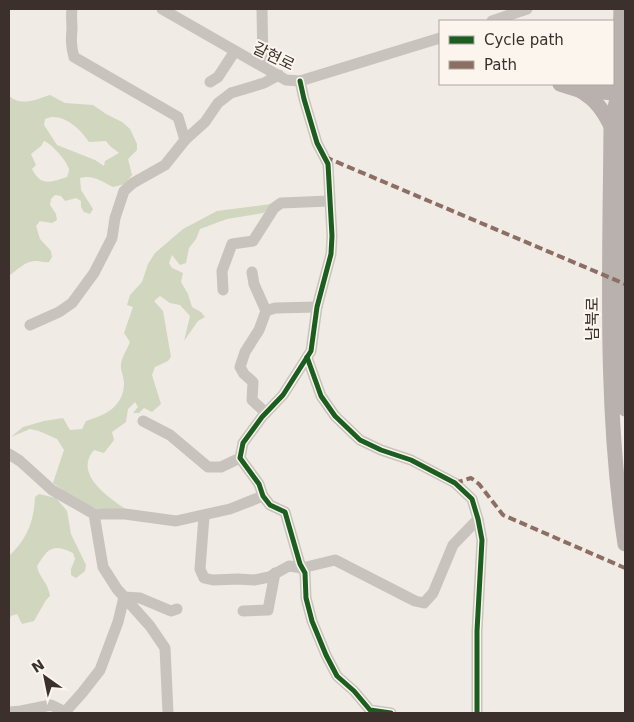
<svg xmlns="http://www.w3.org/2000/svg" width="634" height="722" viewBox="0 0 634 722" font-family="'DejaVu Sans','Noto Sans KR',sans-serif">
	<rect width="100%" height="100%" fill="#f0ebe5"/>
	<g fill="#d1d6bf" fill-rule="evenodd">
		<path d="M50,95L65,103L93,105L106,114L122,122L130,129L137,144V150L128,159L132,175L125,184L113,187C103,182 92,174 80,178L81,190L93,209L90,214L84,212L81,207V201L76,198L65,201L61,196L55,195L51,199L50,205L56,214L57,220L52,223L40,221L36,226L40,239L51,251L52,257L49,262C43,263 42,261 37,261C26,260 17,270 9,276V96C21,107 37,99 50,95ZM51,117C67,116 81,130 89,142L106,141L110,146L119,153L105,161L104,166L95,160L57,145L44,125L45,119ZM44,141C51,143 67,161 69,169C69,173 68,173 67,177C51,182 41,187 32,169L36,165L31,154L41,146Z"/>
		<path d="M271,204L269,209L263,213L227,219L200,229L196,239L189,248L186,263L180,265L172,255L169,263L172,268L183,273L181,282L188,294L192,307L201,312L205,317L198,321L184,341L190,316L180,305L170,303L160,296L154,301L163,311L171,357L168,361L155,367L152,375L161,404L152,412L144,408L139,413H133L138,407L135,402L128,409L126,422L112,432L114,440L104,453L94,450C72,475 112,500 130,512L95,508L79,502L53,483L64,450L57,439L39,431L30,429L11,437L23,427L44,421L63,418L70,430L82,429L86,421C106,415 124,406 124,383C124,377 120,370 121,364C122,357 127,349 130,342L124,333L133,307L127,305L130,295L142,282L148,264L155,253L183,229L217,211Z"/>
		<path d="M39,494L56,498L67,511L71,534L86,565L85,571L76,578L71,575V569L75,559L73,553C53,543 48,548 37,566C39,578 48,582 50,596L46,600L34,621L22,624L17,614L11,616L9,621V556C27,539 34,522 35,497Z"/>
	</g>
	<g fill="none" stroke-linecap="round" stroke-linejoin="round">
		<g stroke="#c9c3be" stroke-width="11">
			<path d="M72,9C71,16 72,22 72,29C71,40 71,46 74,57L178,117L185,140"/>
			<polyline points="162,9 286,80 300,81 440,38"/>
			<polyline points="262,9 263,66"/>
			<polyline points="492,21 527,9"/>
			<polyline points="300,81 304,99 317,143 328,164 332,236 331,254 317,307 311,351 283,395 262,417 243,443 240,458 259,484 263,496 270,505 285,512 300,564 305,573 306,598 312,621 326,655 337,676 354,691 370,710 391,713"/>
			<polyline points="210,82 218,77 235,51"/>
			<polyline points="252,272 254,284 266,311"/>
			<polyline points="223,290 222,271 232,244 253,241 274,208 281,203 329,201"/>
			<polyline points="30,325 59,312 72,303 94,273 112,238 115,218 124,191 133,183 165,165 185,140 205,122 218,103 231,93 264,83 279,75"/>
			<polyline points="307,357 321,396 335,416 360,440 381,450 411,460 455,483 472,499 478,519 482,540 477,631 477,713"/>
			<polyline points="266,413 252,400 253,382 244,374 240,367 245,352 259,330 266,311 275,308 317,307"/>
			<polyline points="143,421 170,435 208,467 221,467 240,458"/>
			<polyline points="9,454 20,461 52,490 94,514 103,567 117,589 150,626 165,648 168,713"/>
			<polyline points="94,514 125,514 176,521 230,509 263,496"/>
			<polyline points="204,516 200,569 204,578 213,580 238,579 254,580 269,577 289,566 302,568 335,560 415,601 424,603 433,593 453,545 478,519"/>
			<polyline points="243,611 268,610 275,573"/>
			<polyline points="9,712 21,711 51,705 65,712 64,713"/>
			<polyline points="65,712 82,693 100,670 118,622 124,597 140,598 171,611 177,609"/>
		</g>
		<g stroke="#b8b1ad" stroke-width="15">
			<polyline points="621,9 618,94 623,131 622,354 625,409"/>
			<polyline points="560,84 579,90 625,94"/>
			<path d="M581,91C596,100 603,110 611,126"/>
			<path d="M618,94L611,126C610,265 604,406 625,544"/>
		</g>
		<g stroke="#8d6e63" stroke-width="4" stroke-dasharray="8 4" stroke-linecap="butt">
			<polyline points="325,157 625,284"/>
			<polyline points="455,483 471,478 479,484 503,515 625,568"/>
		</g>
		<defs>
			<g id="cycleway">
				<polyline points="300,81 304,99 317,143 328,164 332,236 331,254 317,307 311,351 283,395 262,417 243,443 240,458 259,484 263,496 270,505 285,512 300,564 305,573 306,598 312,621 326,655 337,676 354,691 370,710 391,713"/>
				<polyline points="307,357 321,396 335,416 360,440 381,450 411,460 455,483 472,499 478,519 482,540 477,631 477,713"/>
			</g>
		</defs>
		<use href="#cycleway" stroke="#fbf5ee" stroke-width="8"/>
		<use href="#cycleway" stroke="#1b5e20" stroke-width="5"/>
	</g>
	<g text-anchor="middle" stroke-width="4" stroke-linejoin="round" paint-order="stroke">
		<g font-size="16" fill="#3b302b" stroke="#fbf5ee">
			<text transform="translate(274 56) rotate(26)" y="6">갈현로</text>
			<text transform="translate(592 319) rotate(-90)" y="6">남북로</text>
		</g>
	</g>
	<rect width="634" height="722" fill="none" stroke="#3b302b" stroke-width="20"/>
	<rect x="439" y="20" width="175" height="65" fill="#fbf5ee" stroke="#aea6a0"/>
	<rect x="449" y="36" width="25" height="8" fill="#1b5e20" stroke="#aea6a0"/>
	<text x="484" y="45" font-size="15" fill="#3b302b">Cycle path</text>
	<rect x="449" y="61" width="25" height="8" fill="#8d6e63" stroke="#aea6a0"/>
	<text x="484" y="70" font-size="15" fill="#3b302b">Path</text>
	<g transform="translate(45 677) rotate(327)" stroke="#fbf5ee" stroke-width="4" paint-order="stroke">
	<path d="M0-4L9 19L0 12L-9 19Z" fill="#3b302b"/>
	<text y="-8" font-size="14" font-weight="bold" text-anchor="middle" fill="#3b302b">N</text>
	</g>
</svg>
